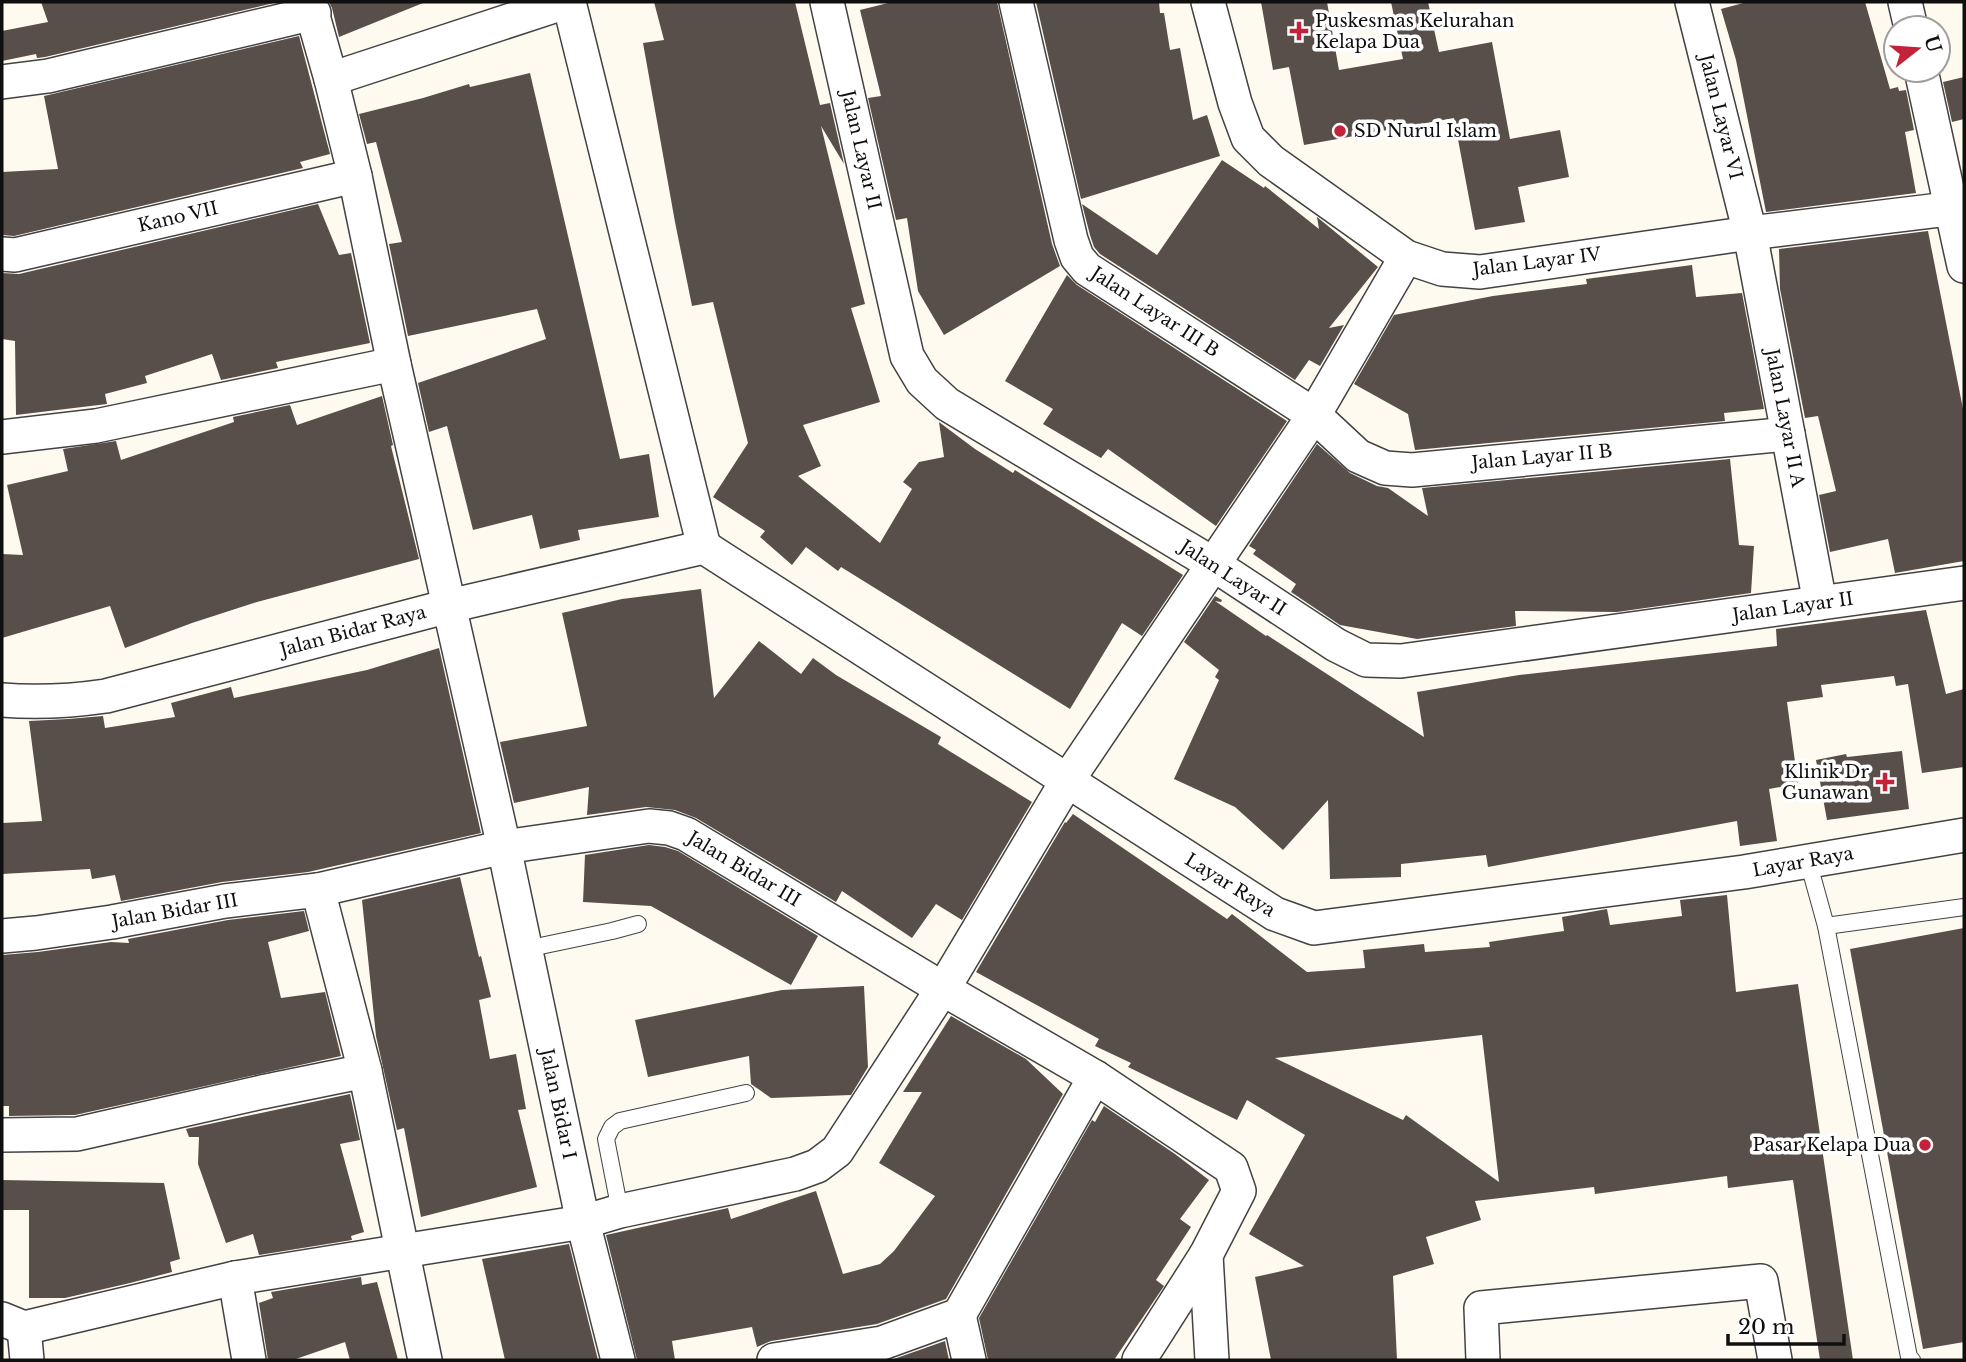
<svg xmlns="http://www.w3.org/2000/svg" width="1966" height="1362" viewBox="0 0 1966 1362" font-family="'Libre Baskerville',serif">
	<rect width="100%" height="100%" fill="#fffaf0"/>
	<g fill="#584e4a" fill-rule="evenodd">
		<polygon points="41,2 278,2 45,57 37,58 36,54 2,61 2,31 48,22"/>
		<polygon points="329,2 423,2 423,3 339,37 332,8"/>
		<polygon points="654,2 795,2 820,105 830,103 844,164 821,126 865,304 851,308 880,402 803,425 821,466 798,476 880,543 912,489 903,482 919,462 944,457 939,422 975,449 1013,473 1015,470 1183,575 1142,636 1122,623 1070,709 841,567 838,571 806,547 792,565 760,537 765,531 713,497 748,443 713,302 692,306 675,222 643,43 664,40"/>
		<polygon points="892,2 997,2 1052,244 1060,266 944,335 918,291 907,218 896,220 868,98 881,96 860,10"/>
		<polygon points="1036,2 1159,2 1160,13 1164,13 1170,50 1180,48 1193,120 1207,115 1220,156 1081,199"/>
		<polygon points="1261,2 1327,2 1339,70 1403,59 1391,2 1428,2 1439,52 1492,42 1510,139 1560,130 1569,177 1518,187 1525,222 1475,230 1454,118 1304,145 1289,67 1273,70"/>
		<polygon points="1747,2 1865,2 1890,89 1898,87 1899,91 1906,90 1914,130 1905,132 1916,193 1766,212 1736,60 1721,9"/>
		<polygon points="299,36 330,154 300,162 303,168 14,236 2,235 2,172 58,169 44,96"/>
		<polygon points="530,73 620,459 649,454 659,517 578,530 580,540 540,549 532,515 473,530 447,426 429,432 418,383 546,339 537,309 408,336 389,244 402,242 376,142 367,144 359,114 423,98 469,84 470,87"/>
		<polygon points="1964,77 1964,119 1952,122 1943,82"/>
		<polygon points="1222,160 1264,188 1265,186 1319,229 1317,217 1378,267 1329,328 1344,325 1320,366 1309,360 1295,380 1100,254 1094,247 1090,235 1082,204 1157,255"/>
		<polygon points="318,204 339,255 351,253 370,343 276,362 278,368 221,380 212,354 145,376 147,383 105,394 107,404 16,415 15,341 2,339 2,273 19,274"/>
		<polygon points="1928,231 1964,414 1964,561 1895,573 1888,539 1830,552 1819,495 1836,491 1818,416 1805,418 1780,289 1779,249"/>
		<polygon points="1692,265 1696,297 1742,293 1764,409 1724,413 1725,421 1415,450 1408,414 1354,384 1394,315 1493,296 1587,284 1586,279"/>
		<polygon points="1067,275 1077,285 1287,421 1216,526 1108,449 1101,458 1043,424 1053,409 1005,381"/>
		<polygon points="382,396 393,445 391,446 419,559 257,602 192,623 125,648 110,606 2,638 2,554 23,555 7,485 68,471 63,449 116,441 121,460 234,422 233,417 290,405 297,425"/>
		<polygon points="1317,444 1350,473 1377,486 1388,488 1428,516 1422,488 1730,459 1739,545 1754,546 1751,593 1617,612 1515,611 1516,626 1417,639 1340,625 1291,592 1296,584 1253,554 1256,550 1249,546"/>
		<polygon points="701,589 714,698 759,641 801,674 813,658 836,675 941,737 938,744 1032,802 962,920 936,904 912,938 842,891 836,902 696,818 675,810 646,807 587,815 589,787 514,803 500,742 587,726 562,613 622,599"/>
		<polygon points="1215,596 1222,600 1221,602 1215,601 1266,636 1267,635 1424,737 1417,692 1519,675 1777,646 1776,629 1926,610 1946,694 1964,689 1964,767 1922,773 1908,684 1896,686 1894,676 1821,685 1823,697 1787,702 1798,784 1769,789 1777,841 1740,846 1737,821 1488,867 1486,855 1401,864 1401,877 1330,879 1328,800 1283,850 1235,807 1174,779 1219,680 1215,677 1219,670 1184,642"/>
		<polygon points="439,648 481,833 308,872 222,882 121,901 115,875 92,879 90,869 2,874 2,823 42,821 29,721 68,719 103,716 105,728 175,717 171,703 231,687 234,698 367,670"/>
		<polygon points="1902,751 1909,809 1827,820 1816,760 1846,754 1847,757"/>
		<path d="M1073,814L1227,919L1232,914L1307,972L1365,968L1363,950L1424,944L1425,952L1490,947L1489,942L1564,931L1562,917L1607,909L1610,925L1682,916L1680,900L1727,895L1736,992L1798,984L1853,1360H1820L1793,1180L1728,1188L1727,1176L1595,1194L1594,1187L1475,1201L1481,1220L1426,1237L1434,1264L1393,1276L1397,1360H1271L1255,1277L1304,1266L1249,1234L1305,1135L1247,1100L1237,1120L1128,1067L1131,1063L1095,1046L1099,1039L976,972L1065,822L1066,823ZM1482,1035L1499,1182L1406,1115L1403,1120L1275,1058Z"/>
		<polygon points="649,845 665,847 678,851 818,936 791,985 651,906 583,902 585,855"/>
		<polygon points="460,877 479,957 481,956 491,997 479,1000 490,1059 516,1054 526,1109 518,1110 537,1187 421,1217 404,1128 397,1130 376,1036 362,900"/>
		<polygon points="304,911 309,931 268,942 281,998 325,992 341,1056 75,1115 9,1116 9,1106 2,1106 2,955 38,952 111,942 129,943 128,939 228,920"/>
		<polygon points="1964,928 1964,1342 1923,1349 1850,949"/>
		<polygon points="864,986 868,1067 851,1095 771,1098 751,1084 749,1056 648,1077 635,1020 782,990"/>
		<polygon points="951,1016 1026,1059 1063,1094 946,1299 877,1324 771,1341 757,1347 752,1327 672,1341 675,1360 637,1360 606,1235 728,1208 731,1219 816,1191 843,1274 880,1264 894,1251 935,1196 879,1163 922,1092 903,1092"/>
		<polygon points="350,1094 360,1140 340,1144 364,1232 351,1236 352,1240 259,1255 253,1234 226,1243 198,1164 199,1137 189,1137 186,1129"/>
		<polygon points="1104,1106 1175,1154 1209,1180 1180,1219 1191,1227 1156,1280 1164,1286 1114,1360 988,1360 979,1318 1092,1120 1095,1122"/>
		<polygon points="2,1180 164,1183 180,1259 170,1262 172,1272 130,1283 65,1298 29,1298 29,1210 2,1210"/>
		<polygon points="569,1244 598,1360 505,1360 482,1259"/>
		<polygon points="361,1277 362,1285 377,1282 398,1360 350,1360 345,1342 293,1360 268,1360 259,1303 273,1298 271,1292"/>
		<polygon points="945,1341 949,1360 891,1360"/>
	</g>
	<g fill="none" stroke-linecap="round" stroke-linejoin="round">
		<defs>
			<g id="service">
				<polyline points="1808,861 1826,926 1909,1357 1912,1360"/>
				<polyline points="1826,926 1964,907"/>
				<polyline points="526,949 612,931 638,924"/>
				<polyline points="620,1211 606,1139 612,1127 620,1121 746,1093"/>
			</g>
			<g id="minor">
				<polyline points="309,2 331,79 355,176 394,364 504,847 583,1222 618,1360"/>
				<polyline points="569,2 704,547"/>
				<polyline points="827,2 907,356 922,381 947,404 1213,564 1336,645 1366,660 1401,661 1964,583"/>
				<polyline points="1016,2 1071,240 1077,257 1087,269 1314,415 1358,456 1385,468 1412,470 1788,434"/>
				<polyline points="1208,2 1235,103 1248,138 1271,161 1406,257 1442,269 1480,272 1750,233 1964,207"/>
				<polyline points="1692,2 1750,233 1820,603"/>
				<polyline points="1905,2 1911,28"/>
				<polyline points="1921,70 1964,266"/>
				<polyline points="331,79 566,2"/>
				<polyline points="2,82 48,76 314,13"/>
				<polyline points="2,254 15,255 355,176"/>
				<polyline points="2,437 96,426 394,364"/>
				<polyline points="704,547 1275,914 1314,928 1744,872 1964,835"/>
				<path d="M2,700C37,703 71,701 106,696L449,606L704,547"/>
				<polyline points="318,890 365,1071 425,1360"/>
				<polyline points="2,936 36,933 112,922 225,901 318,890 504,847 649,826 669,828 686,834 943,989 1095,1077 1231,1168 1239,1191 1206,1255 1139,1360"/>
				<polyline points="2,1135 77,1134 262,1092 365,1071"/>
				<polyline points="1206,1255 1212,1360"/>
				<polyline points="235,1278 249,1360"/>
				<polyline points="959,1315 969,1360"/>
				<polyline points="2,1319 24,1328 235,1278 583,1222 620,1211 795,1174 817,1166 837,1151 952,974 1067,781 1314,415 1406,257"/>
				<polyline points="24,1328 27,1360"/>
				<polyline points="774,1360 882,1343 959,1315 1095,1077"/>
				<polyline points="1483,1360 1481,1308 1761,1281 1775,1360"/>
			</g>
		</defs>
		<use href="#service" stroke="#424242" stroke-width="18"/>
		<use href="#minor" stroke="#424242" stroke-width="36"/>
		<use href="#service" stroke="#fff" stroke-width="16"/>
		<use href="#minor" stroke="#fff" stroke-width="33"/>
	</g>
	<g fill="#c4213b" stroke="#fff" stroke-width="2.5">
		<path d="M1295.5 20.5h7v7h7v7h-7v7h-7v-7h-7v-7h7z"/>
		<circle cx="1340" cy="131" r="7"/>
		<path d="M1881.5 771.5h7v7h7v7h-7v7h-7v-7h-7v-7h7z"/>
		<circle cx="1925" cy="1145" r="7"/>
	</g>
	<g text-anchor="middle" stroke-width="7" stroke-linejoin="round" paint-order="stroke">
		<g font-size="18" fill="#0f0f0f" stroke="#fff" text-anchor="start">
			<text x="1315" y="27">Puskesmas Kelurahan<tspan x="1315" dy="21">Kelapa Dua</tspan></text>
			<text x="1354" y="137">SD Nurul Islam</text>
			<text x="1869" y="778" text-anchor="end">Klinik Dr<tspan x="1869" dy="21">Gunawan</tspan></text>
			<text x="1911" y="1151" text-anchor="end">Pasar Kelapa Dua</text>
		</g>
		<g font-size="18" fill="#0f0f0f" stroke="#fff">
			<text transform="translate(1721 117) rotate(76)" y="6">Jalan Layar VI</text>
			<text transform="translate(861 150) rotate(77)" y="6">Jalan Layar II</text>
			<text transform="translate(178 217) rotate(-13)" y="6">Kano VII</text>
			<text transform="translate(1537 262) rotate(-7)" y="6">Jalan Layar IV</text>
			<text transform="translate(1155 312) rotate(33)" y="6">Jalan Layar III B</text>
			<text transform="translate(1785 418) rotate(79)" y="6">Jalan Layar II A</text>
			<text transform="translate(1542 457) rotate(-5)" y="6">Jalan Layar II B</text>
			<text transform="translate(1233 578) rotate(33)" y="6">Jalan Layar II</text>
			<text transform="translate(1793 607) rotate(-8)" y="6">Jalan Layar II</text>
			<text transform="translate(353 631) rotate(-15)" y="6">Jalan Bidar Raya</text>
			<text transform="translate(1803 862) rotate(-10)" y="6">Layar Raya</text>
			<text transform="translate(744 869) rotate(31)" y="6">Jalan Bidar III</text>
			<text transform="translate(1230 885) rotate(32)" y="6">Layar Raya</text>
			<text transform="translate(175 911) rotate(-10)" y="6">Jalan Bidar III</text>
			<text transform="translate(558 1104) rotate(78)" y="6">Jalan Bidar I</text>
		</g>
	</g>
	<rect width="1966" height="1362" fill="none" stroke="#0f0f0f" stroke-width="7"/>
	<g transform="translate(1917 49) rotate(73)"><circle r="33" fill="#ffffff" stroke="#9f9f9f" stroke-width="2"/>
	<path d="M0-5L12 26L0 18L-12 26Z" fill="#c4213b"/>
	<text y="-10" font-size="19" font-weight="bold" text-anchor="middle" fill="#0f0f0f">U</text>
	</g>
	<path d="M1728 1334v10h116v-10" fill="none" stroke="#0f0f0f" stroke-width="3.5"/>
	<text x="1738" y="1334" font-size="21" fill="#0f0f0f" stroke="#ffffff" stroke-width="5" paint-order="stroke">20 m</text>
</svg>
